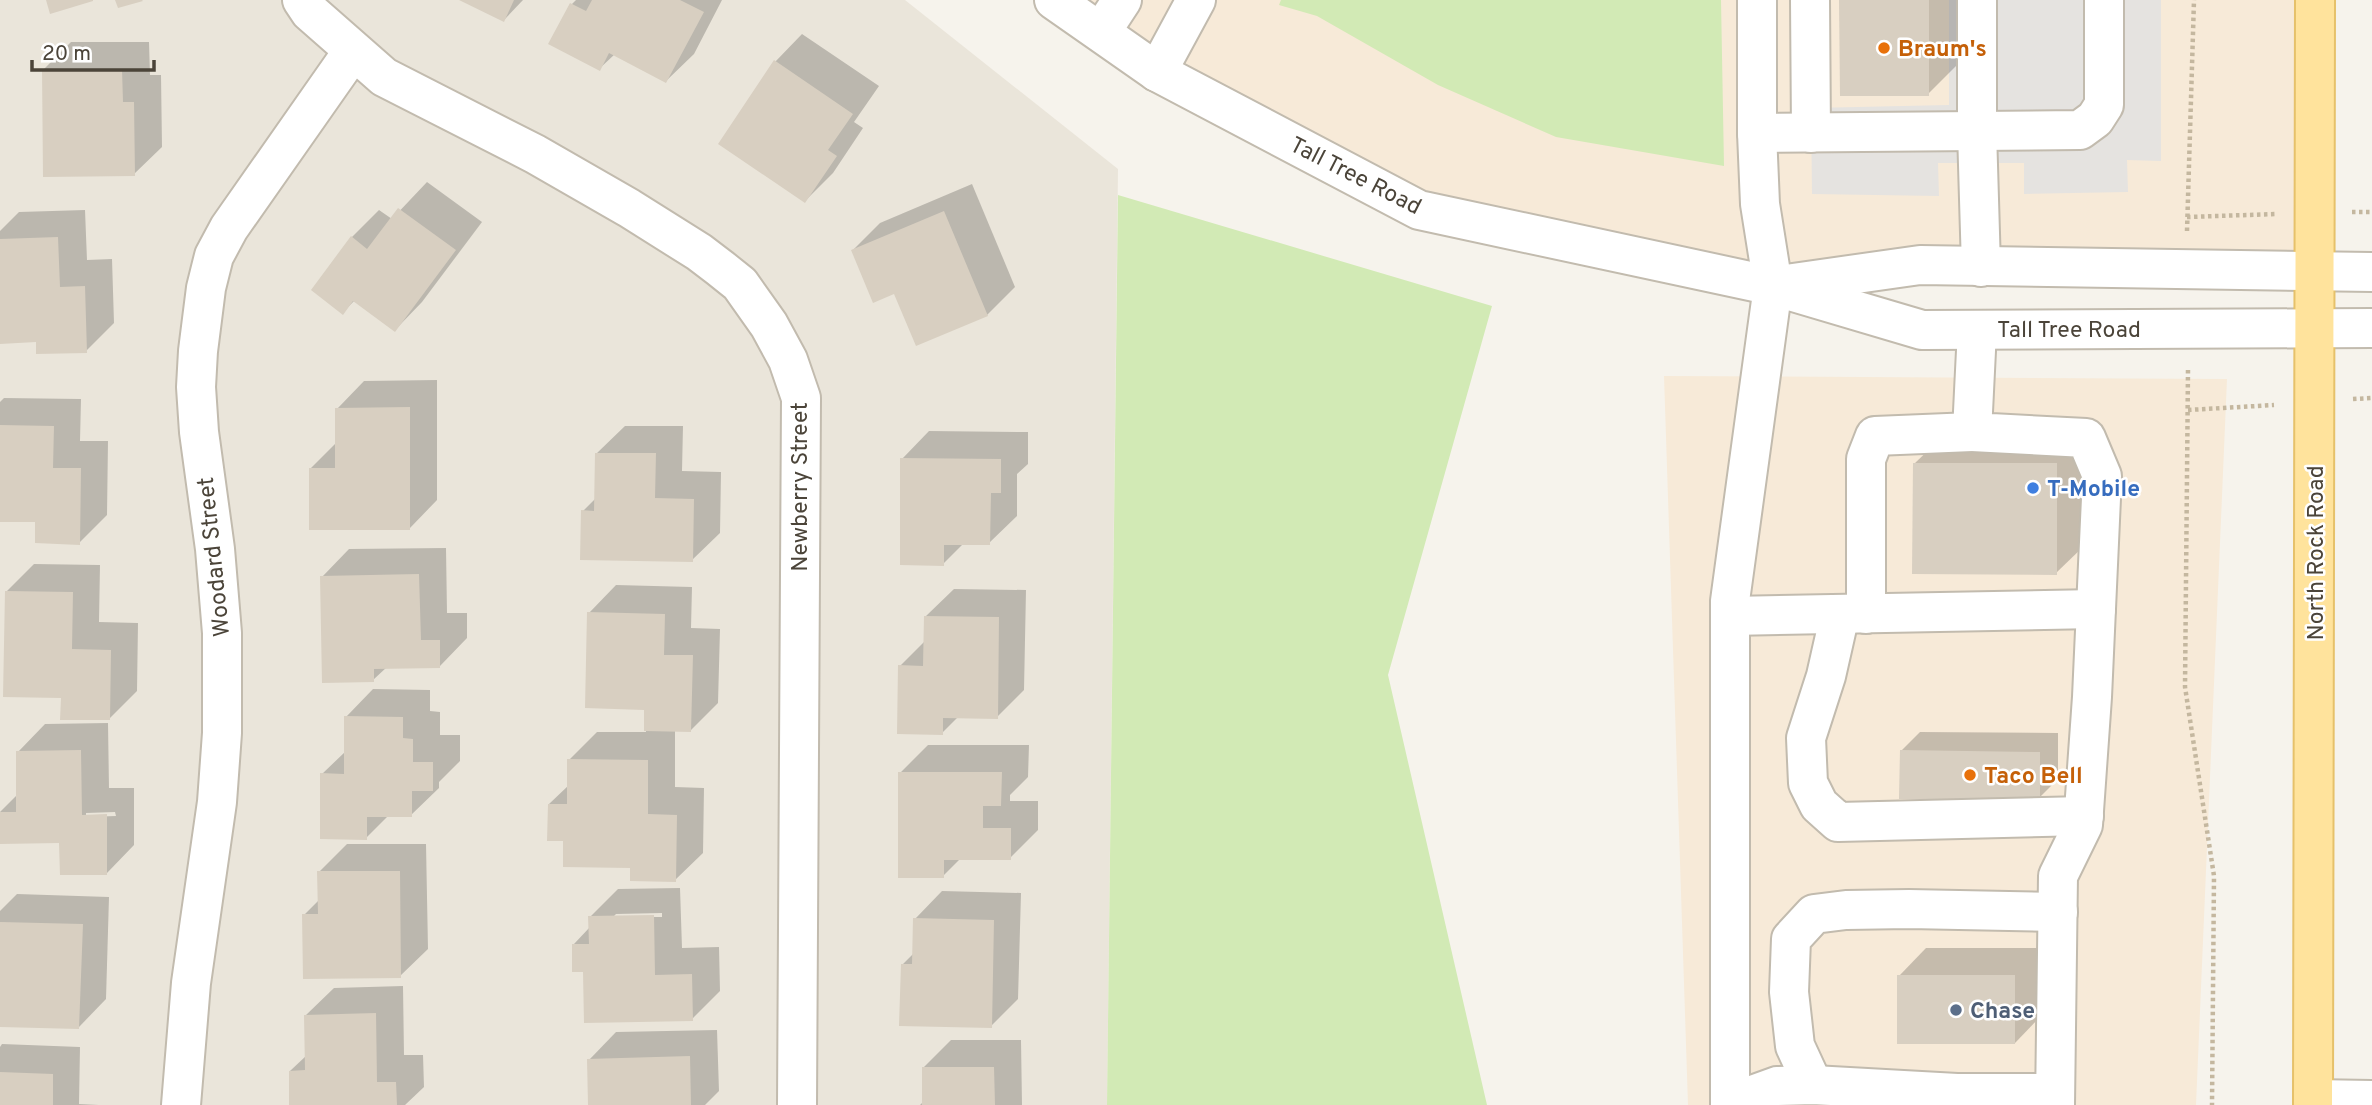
<svg xmlns="http://www.w3.org/2000/svg" width="2372" height="1105" viewBox="0 0 2372 1105" font-family="Overpass,sans-serif">
	<rect width="100%" height="100%" fill="#f6f3ec"/>
	<polygon fill="#eae5da" points="0,0 905,0 1118,169 1107,1105 0,1105"/>
	<g fill="#f7ead8">
		<polygon points="1054,0 2315,0 2315,273 1773,286 1419,210"/>
		<polygon points="1664,376 2227,379 2196,1105 1688,1105"/>
	</g>
	<g fill="#d2eab5">
		<polygon points="1281,0 1721,0 1724,166 1556,137 1438,85 1317,16 1279,5"/>
		<polygon points="1118,195 1492,306 1388,675 1487,1105 1107,1105"/>
	</g>
	<polygon fill="#e5e3e0" points="1949,0 2161,0 2161,161 2127,160 2128,192 2024,194 2024,163 1938,163 1939,196 1812,194 1811,108 1949,105"/>
	<g fill="#0003" fill-rule="evenodd">
		<polygon points="463,0 523,0 504,20"/>
		<polygon points="576,0 722,0 694,54 666,81 615,54 599,69 572,4"/>
		<polygon points="1841,0 1956,0 1956,66 1928,94"/>
		<polygon points="802,34 879,86 854,122 863,128 833,173 805,201 775,62"/>
		<polygon points="71,42 149,42 150,75 161,75 162,147 134,174 43,70"/>
		<polygon points="427,182 482,222 422,302 395,330 355,300 343,312 352,237 379,210 392,219"/>
		<polygon points="972,184 1015,287 987,315 895,291 853,250 880,223"/>
		<polygon points="85,210 87,260 112,259 114,323 86,351 37,341 0,342 0,231 19,212"/>
		<polygon points="437,380 437,500 410,528 311,468 337,442 337,409 364,381"/>
		<polygon points="4,398 81,399 80,441 108,441 107,515 79,543 36,521 0,520 0,402"/>
		<polygon points="625,426 683,426 682,471 721,472 720,533 692,560 583,511 596,498 597,453"/>
		<polygon points="929,431 1028,432 1028,464 1017,474 1017,516 989,543 964,543 943,564 902,459"/>
		<polygon points="1942,437 2084,437 2084,546 2056,573 1914,464"/>
		<polygon points="446,548 447,613 467,613 467,638 440,666 387,667 373,680 322,577 349,549"/>
		<polygon points="34,564 100,565 99,622 138,623 137,691 109,719 63,696 7,591"/>
		<polygon points="616,585 692,587 691,628 720,629 718,703 691,730 675,730 675,787 704,788 703,853 675,880 632,866 565,839 549,804 569,785 569,760 597,732 646,732 646,708 589,613"/>
		<polygon points="954,589 1026,590 1024,690 997,717 958,717 942,733 900,666 926,640 926,616"/>
		<polygon points="373,689 430,690 430,711 440,712 440,735 460,735 460,761 439,782 439,788 411,815 389,815 366,838 322,774 346,751 346,717"/>
		<path d="M108,723L109,788H134V845L107,873L61,841L0,842V812L18,794V752L45,724ZM115,812L116,816L86,817V813Z"/>
		<polygon points="1920,732 2058,733 2058,779 2039,798 1901,751"/>
		<polygon points="928,745 1029,745 1028,777 1010,795 1010,801 1038,801 1038,830 1010,858 961,858 943,876 900,773"/>
		<polygon points="347,844 426,844 428,949 400,976 304,915 319,900 319,872"/>
		<path d="M680,888L682,948L719,947L720,991L692,1019L585,970L574,944L590,927V917L618,889ZM662,913V917H613L616,914Z"/>
		<polygon points="942,891 1021,893 1018,999 991,1026 902,965 914,953 915,919"/>
		<polygon points="17,894 109,897 106,999 79,1027 0,1025 0,911"/>
		<polygon points="1926,948 2042,948 2042,1015 2015,1043 1899,976"/>
		<polygon points="403,986 404,1055 423,1055 424,1087 405,1105 291,1105 290,1071 307,1055 306,1015 334,988"/>
		<polygon points="717,1030 719,1091 705,1105 589,1105 589,1060 616,1032"/>
		<polygon points="951,1040 1021,1040 1022,1105 920,1105 924,1101 923,1068"/>
		<polygon points="2,1044 80,1047 79,1104 99,1105 0,1105 0,1047"/>
	</g>
	<g fill="#d8cfc1">
		<polygon points="46,0 93,0 93,1 50,14"/>
		<polygon points="115,0 142,0 143,1 118,8"/>
		<polygon points="459,0 514,0 504,22"/>
		<polygon points="592,0 680,0 704,12 666,83 609,53 600,71 548,44 570,3 586,11"/>
		<polygon points="1839,0 1929,0 1929,96 1840,96"/>
		<polygon points="774,60 853,114 828,150 837,156 805,203 718,144"/>
		<polygon points="42,69 122,69 123,102 134,102 135,176 43,177"/>
		<polygon points="398,208 456,250 395,332 353,301 343,315 311,290 351,236 367,249"/>
		<polygon points="944,211 988,316 916,346 894,294 873,303 851,250"/>
		<polygon points="58,237 60,287 85,286 87,353 36,354 36,342 0,344 0,239"/>
		<polygon points="410,407 410,530 309,530 309,468 335,468 335,408"/>
		<polygon points="0,425 54,426 53,468 81,468 80,545 35,543 35,522 0,522"/>
		<polygon points="595,453 656,453 655,498 694,499 693,562 580,560 581,510 594,511"/>
		<polygon points="900,458 1001,459 1001,493 991,493 990,545 944,545 944,566 900,565"/>
		<polygon points="1913,463 2057,463 2057,575 1912,574"/>
		<polygon points="419,574 421,640 440,640 440,668 374,669 374,682 322,683 320,576"/>
		<polygon points="5,591 73,592 72,649 111,650 110,720 60,720 61,698 3,697"/>
		<polygon points="587,612 665,614 664,655 693,655 691,732 644,731 644,710 585,708"/>
		<polygon points="924,616 999,617 998,719 943,718 943,735 897,734 898,665 923,666"/>
		<polygon points="344,716 403,717 403,738 413,739 413,762 433,762 433,791 412,791 412,817 367,817 367,840 320,839 320,773 344,774"/>
		<polygon points="81,750 82,815 107,814 107,875 60,875 59,843 0,844 0,812 16,812 16,751"/>
		<polygon points="1900,750 2040,752 2040,800 1899,799"/>
		<polygon points="567,759 648,760 648,814 677,815 676,882 630,881 630,868 563,867 563,841 547,841 548,804 567,804"/>
		<polygon points="898,772 1002,772 1001,806 983,806 983,828 1011,828 1011,860 944,860 944,878 898,878"/>
		<polygon points="317,871 400,871 401,978 303,979 302,914 318,914"/>
		<polygon points="654,915 655,975 692,974 693,1021 584,1023 583,972 572,972 572,944 589,944 588,916"/>
		<polygon points="913,918 994,920 992,1028 899,1026 901,964 912,964"/>
		<polygon points="0,922 83,924 79,1029 0,1027"/>
		<rect x="1897" y="975" width="118" height="69"/>
		<polygon points="376,1013 377,1082 396,1082 397,1105 289,1105 289,1071 305,1070 304,1015"/>
		<polygon points="690,1056 691,1105 588,1105 587,1059"/>
		<polygon points="922,1067 994,1067 995,1105 922,1105"/>
		<polygon points="0,1072 53,1074 53,1105 0,1105"/>
	</g>
	<g fill="none" stroke-linecap="round" stroke-linejoin="round">
		<defs>
			<g id="minor">
				<polyline points="302,0 310,12 384,77 535,154 629,208 699,252 720,268 740,284 769,325 788,360 801,398 797,1105"/>
				<polyline points="1054,0 1157,72 1419,210 1773,286 1922,330 2372,328"/>
				<polyline points="1810,0 1811,133"/>
				<polyline points="1977,0 1977,131 1981,267"/>
				<polyline points="1101,32 1122,0"/>
				<polyline points="1157,72 1196,0"/>
				<polyline points="1757,133 2080,130 2095,119 2104,105 2104,0"/>
				<polyline points="1786,284 1920,265 2372,272"/>
				<polyline points="1977,330 1972,432 2086,438 2102,476 2092,697 2083,825 2058,876 2055,1105"/>
				<polyline points="1840,614 1826,676 1806,738 1808,783 1819,805 1838,822 2084,816"/>
				<polyline points="1866,614 1866,459 1875,436 1972,432"/>
				<polyline points="1730,616 2096,609"/>
				<polyline points="1813,1085 1795,1046 1789,992 1791,939 1814,914 1846,910 1909,909 2058,912"/>
				<polyline points="2313,1099 2372,1100"/>
				<polyline points="1730,1103 1777,1086 1813,1085 1957,1093 2055,1093"/>
				<polyline points="181,1105 191,983 217,802 222,733 222,633 215,549 199,432 196,387 198,351 206,288 214,256 229,228 353,51"/>
				<polyline points="1732,1105 1730,1103 1730,601 1773,286 1760,204 1757,133 1757,0"/>
			</g>
			<polyline id="major" points="2313,1105 2315,0"/>
		</defs>
		<use href="#minor" stroke="#c2bbae" stroke-width="42"/>
		<use href="#major" stroke="#e6c16a" stroke-width="42"/>
		<g stroke="#c4b79f" stroke-width="4.5" stroke-dasharray="3.5 3.5" stroke-linecap="butt">
			<polyline points="2352,212 2372,212"/>
			<polyline points="2187,217 2277,214"/>
			<polyline points="2187,231 2194,0"/>
			<polyline points="2188,370 2185,687 2214,876 2212,1105"/>
			<polyline points="2353,399 2372,398"/>
			<polyline points="2188,410 2274,405"/>
		</g>
		<use href="#minor" stroke="#fff" stroke-width="38"/>
		<use href="#major" stroke="#ffe39c" stroke-width="38"/>
	</g>
	<g fill="#e8710a" stroke="#fff" stroke-width="2.5">
		<circle cx="1884" cy="48" r="7"/>
		<circle cx="1970" cy="775" r="7"/>
	</g>
	<circle fill="#3f7fe0" stroke="#fff" stroke-width="2.5" cx="2033" cy="488" r="7"/>
	<circle fill="#5c6f8a" stroke="#fff" stroke-width="2.5" cx="1956" cy="1010" r="7"/>
	<g text-anchor="middle" stroke-width="5" stroke-linejoin="round" paint-order="stroke">
		<g font-size="23" font-weight="bold" fill="#c56008" stroke="#fff" text-anchor="start">
			<text x="1898" y="56">Braum's</text>
			<text x="1984" y="783">Taco Bell</text>
		</g>
		<g font-size="23" fill="#4b4439" stroke="#fff">
			<text transform="translate(1356 175) rotate(27)" y="8">Tall Tree Road</text>
			<text x="2069" y="337">Tall Tree Road</text>
			<text transform="translate(799 487) rotate(-90)" y="8">Newberry Street</text>
			<text transform="translate(2315 553) rotate(-90)" y="8">North Rock Road</text>
			<text transform="translate(213 557) rotate(-96)" y="8">Woodard Street</text>
		</g>
		<g font-size="23" font-weight="bold" fill="#366cbe" stroke="#fff" text-anchor="start">
			<text x="2047" y="496">T-Mobile</text>
		</g>
		<g font-size="23" font-weight="bold" fill="#4e5e75" stroke="#fff" text-anchor="start">
			<text x="1970" y="1018">Chase</text>
		</g>
	</g>
	<path d="M32 60v10h122v-10" fill="none" stroke="#4b4439" stroke-width="3.5"/>
	<text x="42" y="60" font-size="21" fill="#4b4439" stroke="#ffffff" stroke-width="5" paint-order="stroke">20 m</text>
</svg>
